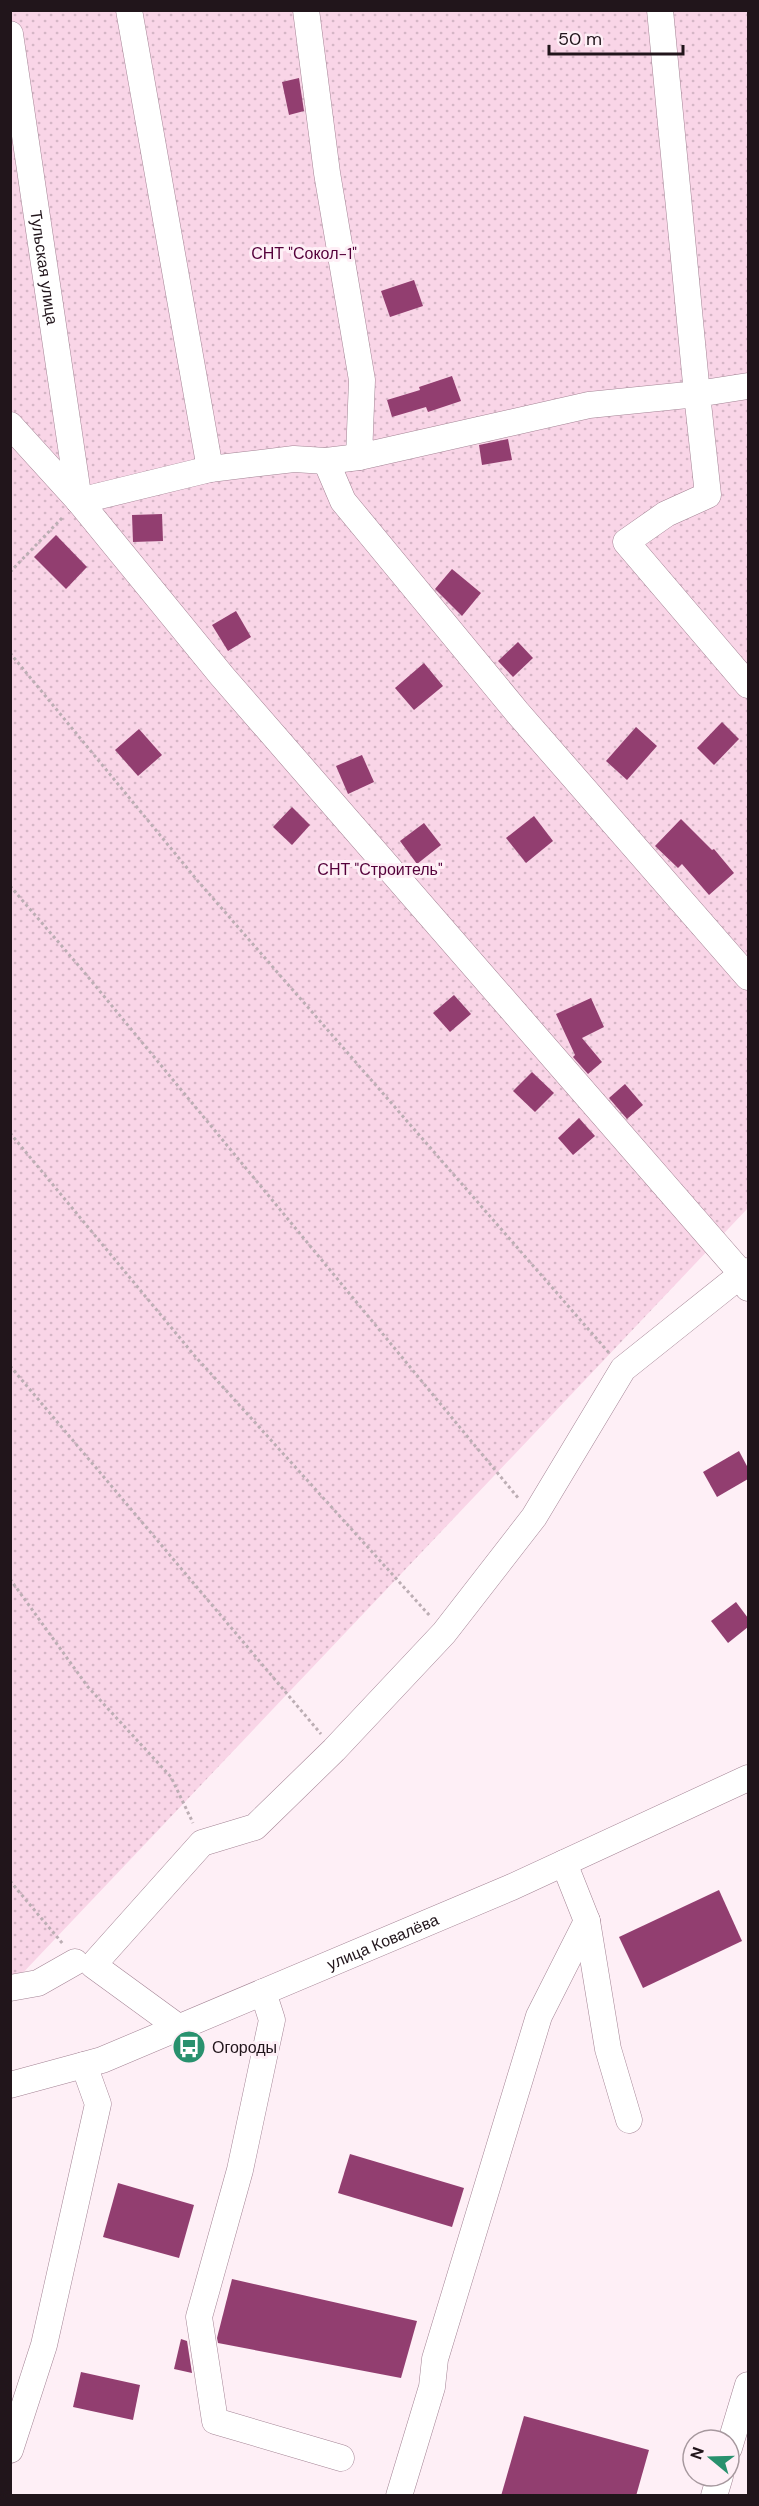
<svg xmlns="http://www.w3.org/2000/svg" width="759" height="2506" viewBox="0 0 759 2506" font-family="'DM Sans',sans-serif">
	<defs>
		<pattern id="garden-dots" width="8" height="8" patternUnits="userSpaceOnUse" patternTransform="scale(1.5)"><rect width="8" height="8" fill="#f9d5e7"/><path d="M2 2h.1M6 6h.1" fill="none" stroke="#d5b6c6" stroke-width="1.8" stroke-linecap="round"/></pattern>
	</defs>
	<rect width="100%" height="100%" fill="#feeff6"/>
	<polygon fill="url(#garden-dots)" points="10,11 748,11 748,1208 18,1978 10,1976"/>
	<g fill="#923e70">
		<polygon points="299,78 304,111 289,115 282,82"/>
		<polygon points="414,280 423,306 390,317 381,291"/>
		<polygon points="452,376 461,401 428,412 426,407 392,417 387,400 420,390 419,387"/>
		<polygon points="508,439 512,460 482,465 479,445"/>
		<polygon points="162,514 163,541 133,542 132,515"/>
		<polygon points="56,535 87,567 66,589 34,557"/>
		<polygon points="452,569 481,593 462,616 435,589"/>
		<polygon points="236,611 251,637 228,651 212,625"/>
		<polygon points="518,642 533,658 513,677 498,661"/>
		<polygon points="424,663 443,686 414,710 395,688"/>
		<polygon points="722,722 739,739 714,765 697,748"/>
		<polygon points="636,727 657,746 627,780 606,761"/>
		<polygon points="139,729 162,755 138,776 115,750"/>
		<polygon points="362,755 374,782 348,794 336,766"/>
		<polygon points="292,807 310,825 292,845 273,827"/>
		<polygon points="534,816 553,841 526,863 506,838"/>
		<polygon points="681,819 712,850 714,849 734,873 709,895 682,864 678,868 655,846"/>
		<polygon points="424,823 441,845 417,864 400,841"/>
		<polygon points="454,995 471,1014 450,1032 433,1013"/>
		<polygon points="591,998 604,1027 582,1038 602,1062 588,1074 573,1057 575,1055 556,1014"/>
		<polygon points="532,1072 554,1093 535,1112 513,1091"/>
		<polygon points="625,1084 643,1105 627,1119 609,1098"/>
		<polygon points="579,1118 595,1136 573,1155 558,1138"/>
		<polygon points="739,1451 748,1468 748,1479 717,1497 703,1472"/>
		<polygon points="736,1602 748,1618 748,1627 728,1643 711,1621"/>
		<polygon points="719,1890 742,1941 643,1988 619,1937"/>
		<polygon points="350,2154 464,2188 452,2227 338,2193"/>
		<polygon points="118,2183 194,2205 179,2258 103,2237"/>
		<polygon points="232,2279 417,2321 401,2378 218,2343 217,2338"/>
		<polygon points="181,2339 187,2341 192,2373 174,2369"/>
		<polygon points="81,2372 140,2385 133,2420 73,2407"/>
		<polygon points="524,2416 649,2450 636,2496 501,2496"/>
	</g>
	<g fill="none" stroke-linecap="round" stroke-linejoin="round">
		<defs>
			<g id="minor">
				<polyline points="129,10 210,469"/>
				<polyline points="306,10 327,173 362,380 359,457 589,405 697,394 660,10"/>
				<path id="s1" d="M10,34L79,501"/>
				<polyline points="748,386 697,394 708,495 666,514 626,542 748,685"/>
				<polyline points="10,425 79,501"/>
				<polyline points="359,457 326,461 294,459 210,469 79,501 222,676 742,1274 748,1288"/>
				<polyline points="326,461 343,501 517,712 748,977"/>
				<polyline points="587,1921 608,2049 629,2120"/>
				<polyline points="10,1988 38,1983 75,1962"/>
				<polyline points="263,1992 272,2020 264,2057 240,2170 199,2317 215,2421 341,2458"/>
				<polyline points="178,2027 93,1965 202,1843 255,1827 334,1750 444,1633 534,1517 623,1369 742,1274 748,1271"/>
				<path id="s2" d="M10,2085L102,2060L512,1887L748,1778"/>
				<polyline points="729,2448 748,2385"/>
				<polyline points="10,2450 44,2345 98,2104 84,2065"/>
				<polyline points="399,2496 432,2387 435,2359 539,2016 587,1921 564,1863"/>
				<polyline points="714,2496 720,2476"/>
			</g>
		</defs>
		<use href="#minor" stroke="#a38394" stroke-width="27"/>
		<g stroke="#bcaeb4" stroke-width="3" stroke-dasharray="3 3" stroke-linecap="butt">
			<polyline points="10,572 63,517"/>
			<polyline points="10,653 197,880 610,1354"/>
			<polyline points="10,886 79,966 519,1499"/>
			<polyline points="10,1133 194,1355 430,1616"/>
			<polyline points="10,1366 321,1734"/>
			<polyline points="10,1579 88,1687 171,1777 193,1823"/>
			<polyline points="10,1881 63,1944"/>
		</g>
		<use href="#minor" stroke="#fff" stroke-width="26"/>
	</g>
	<defs>
		<symbol id="bus-disc" viewBox="-11 -11 22 22"><circle r="9.5" fill="#29916e" stroke="#feeff6"/><path d="M-5-6H5V4H4V6H2V4H-2V6H-4V4H-5ZM-3.5-4V0h7V-4ZM-3.5 1.2v1.5H-2V1.2ZM2 1.2v1.5H3.5V1.2Z" fill="#fff"/></symbol>
	</defs>
	<g fill-rule="evenodd">
		<use href="#bus-disc" x="170" y="2028" width="38" height="38"/>
	</g>
	<g text-anchor="middle" stroke-width="6" stroke-linejoin="round" paint-order="stroke">
		<g font-size="16" fill="#54003a" stroke="#feeff6">
			<text x="304" y="259">СНТ "Сокол-1"</text>
			<text x="380" y="875">СНТ "Строитель"</text>
		</g>
		<g font-size="16" fill="#21151b" stroke="#feeff6">
			<text dy="6" stroke="none"><textPath href="#s1" startOffset="236">Тульская улица</textPath></text>
			<text dy="6" stroke="none"><textPath href="#s2" startOffset="400">улица Ковалёва</textPath></text>
		</g>
		<g font-size="16" fill="#21151b" stroke="#feeff6" text-anchor="start">
			<text x="212" y="2053">Огороды</text>
		</g>
	</g>
	<rect width="759" height="2506" fill="none" stroke="#21151b" stroke-width="24"/>
	<g transform="translate(711 2458) rotate(289)"><circle r="28" fill="#feeff6" stroke="#a6989e" stroke-width="1.5"/>
	<path d="M0-4.5L10 22L0 15L-10 22Z" fill="#29916e"/>
	<text y="-9" font-size="16" font-weight="bold" text-anchor="middle" fill="#21151b">N</text>
	</g>
	<path d="M549 45v9h134v-9" fill="none" stroke="#21151b" stroke-width="3"/>
	<text x="558" y="45" font-size="18" fill="#21151b" stroke="#feeff6" stroke-width="4.5" paint-order="stroke">50 m</text>
</svg>
